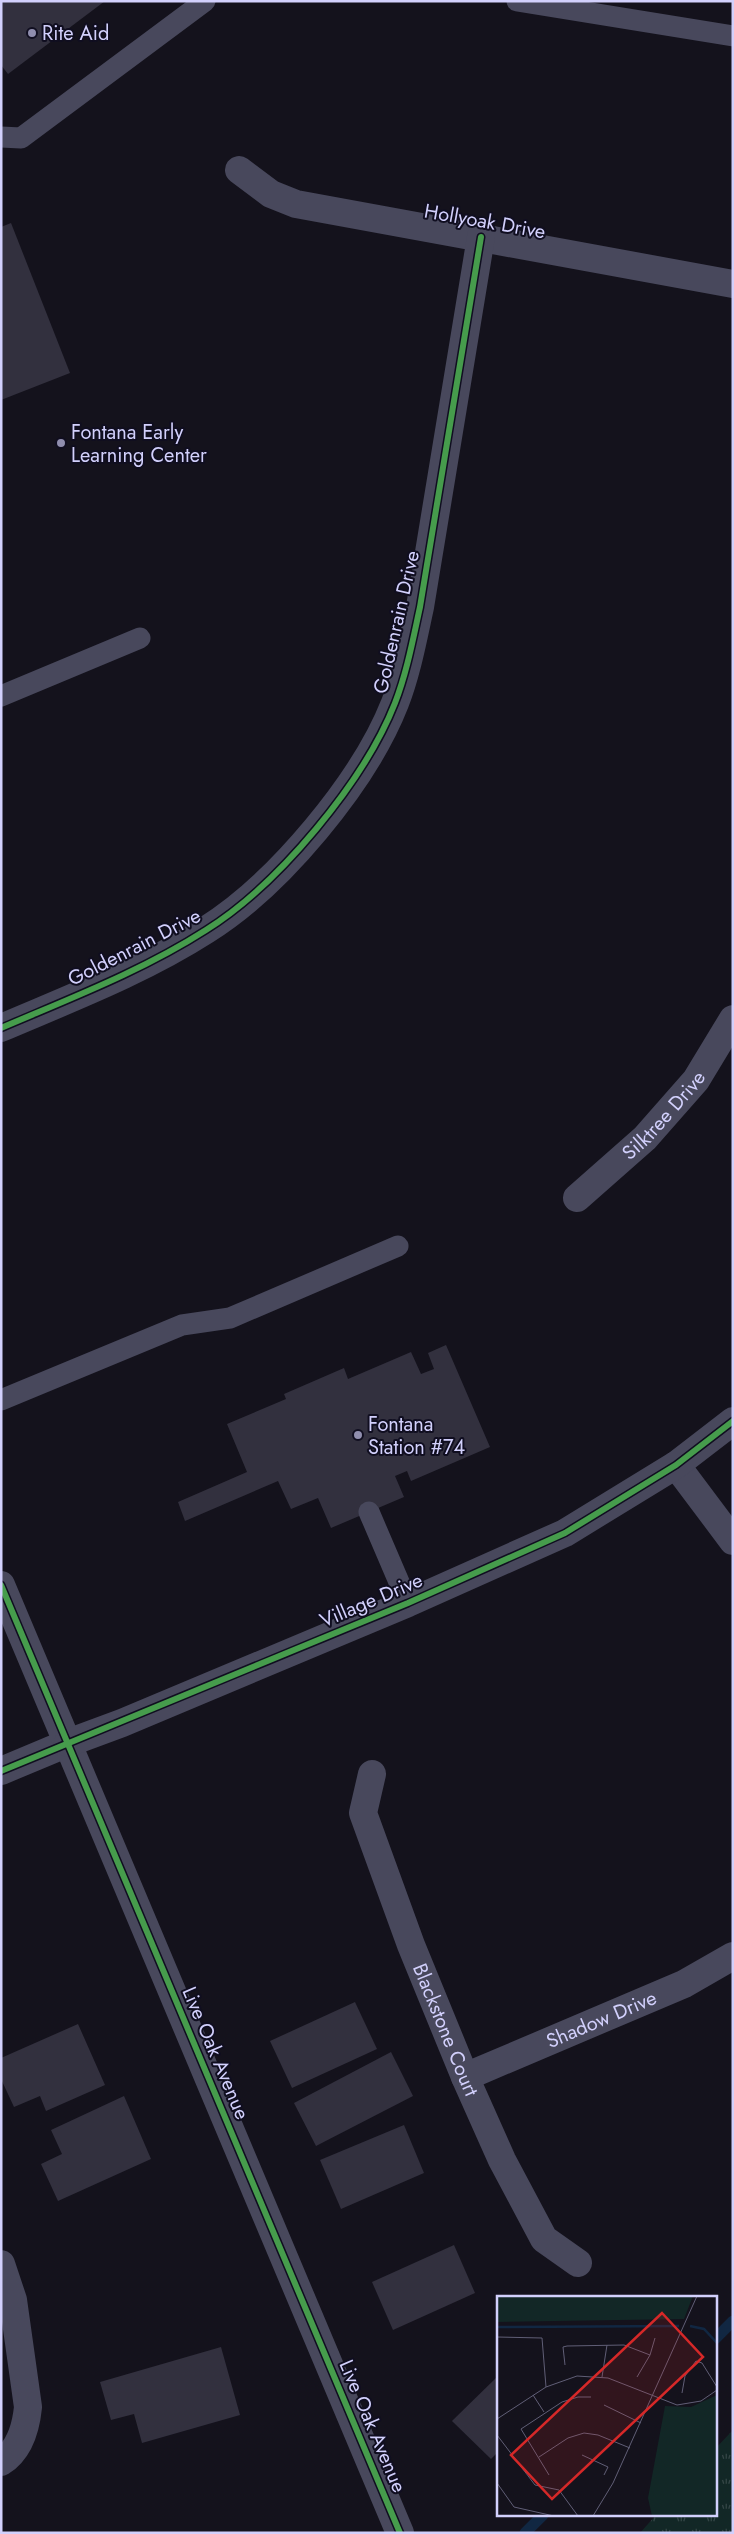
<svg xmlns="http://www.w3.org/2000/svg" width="734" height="2534" viewBox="0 0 734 2534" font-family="Jost,sans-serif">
	<defs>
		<pattern id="grass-tufts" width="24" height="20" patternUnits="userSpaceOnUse" patternTransform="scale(1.25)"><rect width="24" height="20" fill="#122726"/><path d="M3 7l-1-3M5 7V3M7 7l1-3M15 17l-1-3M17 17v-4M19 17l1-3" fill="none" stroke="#344546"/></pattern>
	</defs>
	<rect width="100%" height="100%" fill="#14121c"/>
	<polygon fill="url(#grass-tufts)" points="733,2430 733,2533 640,2533 656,2515 715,2515 715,2449"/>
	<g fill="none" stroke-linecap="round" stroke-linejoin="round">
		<g stroke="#112742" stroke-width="11">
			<polyline points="715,2339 733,2321"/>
			<polyline points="525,2533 543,2515"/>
		</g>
	</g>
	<g fill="#32303e">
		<polygon points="1,1 105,1 8,74 1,65"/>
		<polygon points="11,223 70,373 1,400 1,227"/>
		<polygon points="446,1345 490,1447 411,1481 407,1471 395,1476 404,1497 331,1528 318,1498 291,1509 278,1481 185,1521 178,1502 247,1472 227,1424 286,1399 284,1394 344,1368 348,1379 411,1352 421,1374 434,1369 428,1353"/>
		<polygon points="355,2002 377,2049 292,2088 270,2041"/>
		<polygon points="78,2024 105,2085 46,2111 40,2096 14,2107 1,2079 1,2058"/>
		<polygon points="391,2052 413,2096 316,2146 294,2103"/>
		<polygon points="124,2096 151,2159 58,2201 41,2164 62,2154 51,2130"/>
		<polygon points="404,2125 424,2173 341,2209 320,2160"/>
		<polygon points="454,2245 475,2293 393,2330 372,2282"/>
		<polygon points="221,2347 240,2415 142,2443 134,2414 111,2420 100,2382"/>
		<polygon points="498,2376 498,2452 491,2459 452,2421"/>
	</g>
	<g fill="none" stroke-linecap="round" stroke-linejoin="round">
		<g stroke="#48485c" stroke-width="21">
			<polyline points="517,1 733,36"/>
			<polyline points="1,137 21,138 205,1"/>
			<polyline points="1,696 140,638"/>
			<polyline points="1,1400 182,1325 230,1318 398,1246"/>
			<polyline points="369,1512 408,1603"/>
		</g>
		<g stroke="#48485c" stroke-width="28">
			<polyline points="239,170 271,194 296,204 733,284"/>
			<path d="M1,1028C71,998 142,971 206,930C278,885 364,782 395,703C407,672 413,639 420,607L481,237"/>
			<path id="s1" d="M577,1198L645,1138L696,1080L733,1019"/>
			<polyline points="676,1465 733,1541"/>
			<polyline points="1,1771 68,1743"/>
			<path id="s2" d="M372,1774L363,1813L411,1945L465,2077L502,2160L544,2239L578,2263"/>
			<path id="s3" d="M465,2077L684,1984L733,1956"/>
			<path d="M1,2264L13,2300L28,2407C26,2427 20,2450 1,2462"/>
		</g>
		<g stroke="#48485c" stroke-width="28">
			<polyline points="1,1585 400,2533"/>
			<polyline points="68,1743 122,1723 408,1603 565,1533 676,1465 733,1421"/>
		</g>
		<defs>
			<g id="cycleway">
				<path d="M1,1028C71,998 142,971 206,930C278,885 364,782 395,703C407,672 413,639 420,607L481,237"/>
				<polyline points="1,1585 400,2533"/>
				<polyline points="1,1771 408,1603 565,1533 676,1465 733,1421"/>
			</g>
		</defs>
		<use href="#cycleway" stroke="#100e20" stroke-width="9"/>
		<use href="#cycleway" stroke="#469c4c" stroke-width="6"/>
	</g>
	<g fill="#908eae" stroke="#100e20" stroke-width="2">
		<circle cx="32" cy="33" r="5"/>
		<circle cx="61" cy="443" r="5"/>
		<circle cx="358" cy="1435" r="5"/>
	</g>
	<g text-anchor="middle" stroke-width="4" stroke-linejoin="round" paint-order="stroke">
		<g font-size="20" fill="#d2d0fc" stroke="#100e20" text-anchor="start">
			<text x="42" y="40">Rite Aid</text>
			<text x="71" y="439">Fontana Early<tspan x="71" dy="23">Learning Center</tspan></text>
			<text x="368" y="1431">Fontana<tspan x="368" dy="23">Station #74</tspan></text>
		</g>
		<g font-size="20" fill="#d2d0fc" stroke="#100e20">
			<text transform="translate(485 221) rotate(10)" y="7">Hollyoak Drive</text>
			<text transform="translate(396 622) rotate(-77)" y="7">Goldenrain Drive</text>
			<text transform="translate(134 947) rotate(-27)" y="7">Goldenrain Drive</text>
			<text dy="7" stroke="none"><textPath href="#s1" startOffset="120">Silktree Drive</textPath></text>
			<text transform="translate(371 1600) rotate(-23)" y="7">Village Drive</text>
			<text dy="7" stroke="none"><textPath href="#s3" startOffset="148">Shadow Drive</textPath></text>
			<text dy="7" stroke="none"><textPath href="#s2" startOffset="272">Blackstone Court</textPath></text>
			<text transform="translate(216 2053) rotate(67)" y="7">Live Oak Avenue</text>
			<text transform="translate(373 2426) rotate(67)" y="7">Live Oak Avenue</text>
		</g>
	</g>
	<g transform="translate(497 2296)">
		<rect width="220" height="220" fill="#14121c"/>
		<path d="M0,0H196L187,23L0,26ZM220,99V220H155L151,202L168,110L194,111Z" fill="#122726"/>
		<path fill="none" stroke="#112742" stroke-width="2.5" d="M193,30L207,33L220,47M0,31L182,30"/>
		<path fill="none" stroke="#605e76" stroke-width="1" d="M0,41L45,42L49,91M68,69L66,51L70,50L127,49L153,59M105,81L110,49M140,81L153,59L158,42M185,97L188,80L199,65L205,67L220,91M36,99L47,116M107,109L144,127M0,123L49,91L80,80L111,82L180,109L204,105L220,94M0,139L38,189L62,194L81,220M85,159L111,171L107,179M42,161L71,142L87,137L101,139L133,152M52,179L24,133L65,106L81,101H94M0,187L17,211L57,220M96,220L116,187L200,0"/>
		<path fill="#d62828" fill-opacity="0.15" stroke="#d62828" stroke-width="2.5" d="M165,17L206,61L55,203L14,159Z"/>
		<rect width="220" height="220" fill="none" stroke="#d2d0fc" stroke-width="2.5"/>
	</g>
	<rect width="734" height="2534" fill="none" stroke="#d2d0fc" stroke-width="5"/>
</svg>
